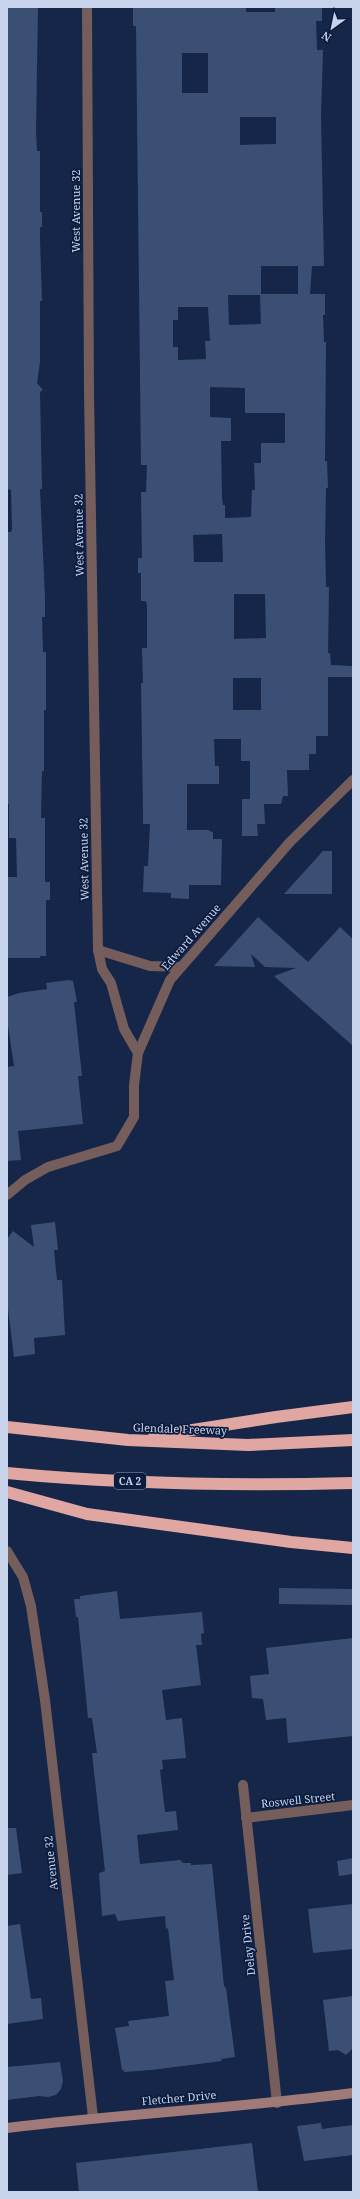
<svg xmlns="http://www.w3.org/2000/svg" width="360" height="2199" viewBox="0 0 360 2199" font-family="'Noto Serif',serif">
	<rect width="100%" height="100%" fill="#152649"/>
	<g fill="#3b4f75" fill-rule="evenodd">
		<polygon points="7,7 38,7 36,130 37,151 40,151 40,212 42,212 42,227 40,227 40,239 42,301 40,301 40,362 37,383 43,390 40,392 42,489 40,489 45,597 45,617 42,617 43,652 46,652 46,710 44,710 44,771 42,771 41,818 45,818 45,882 50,882 50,900 46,900 46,956 40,956 40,958 7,958 7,877 17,877 16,838 9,838 9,804 7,804 7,532 11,532 12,529 11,490 7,489"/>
		<path d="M133,7H246V12H275V7H322V21H316L317,50H323L321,116L324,266H312L310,294H325V315H323L324,342H326L325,461H327L328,488H326L325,541L326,587H329L328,653H330L331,665L353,666V677H328V736H316V754H309V770H287L288,796H283L281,804H264L265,824H257L258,836H242V799H250V761H241V739H214L215,766H219V784H187V830H209V831L213,832V839H222L221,885H189V899L171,898V893L143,892L144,866H148L150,824H143V810L141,683H143L142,648H147V606L146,601H141V573H138V558H142L141,492H146L147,465H141L136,26H133ZM182,53H208V93H182ZM240,117H276V144L240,145ZM261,266H298V294H261ZM228,295H260L261,324L229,325ZM178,307H208L210,341H205L206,359L178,360V347H173V320H178ZM210,387L245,388V413H285V443H261V463H254L255,490H252L251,517L225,518V505H223L222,498L221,441H231V418L210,417ZM222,534L223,562H194L193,535ZM234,594H265L266,638L234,639ZM233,678H261V710H233Z"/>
		<polygon points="323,851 332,851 332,894 284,894"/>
		<polygon points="258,917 308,962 340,927 353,939 353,1046 274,976 296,968 265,967 251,954 255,967 214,966"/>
		<polygon points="68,980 73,981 77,1002 74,1002 82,1076 78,1076 83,1124 18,1131 21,1160 7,1161 7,1067 14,1066 7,1019 7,997 19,993 47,989 46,983"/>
		<polygon points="55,1222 58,1250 54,1250 57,1280 62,1280 65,1335 34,1338 35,1354 14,1357 7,1301 7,1239 13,1231 34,1247 31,1225"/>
		<polygon points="279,1588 353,1589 353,1605 279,1604"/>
		<polygon points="117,1591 120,1619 202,1612 204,1633 201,1634 202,1645 196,1645 201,1685 162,1690 166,1720 182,1718 186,1758 162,1760 163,1769 160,1770 165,1812 176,1811 178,1830 137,1835 140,1864 180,1860 183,1863 191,1863 191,1865 212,1864 224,1986 226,1988 235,2057 221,2059 222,2061 151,2070 124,2072 124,2070 122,2070 115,2028 129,2026 128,2021 169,2016 165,1981 174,1980 168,1928 166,1929 165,1916 118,1921 115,1914 102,1916 99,1873 105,1871 92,1753 97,1753 92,1718 88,1718 78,1617 76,1617 74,1599 80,1599 80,1596"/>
		<polygon points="353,1638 353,1736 288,1743 286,1718 266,1720 263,1699 252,1698 250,1676 269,1674 266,1648"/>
		<polygon points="7,1828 16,1828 22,1873 7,1875"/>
		<polygon points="353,1858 353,1874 339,1876 337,1861"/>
		<polygon points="353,1904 353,1949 313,1953 308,1909"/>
		<polygon points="20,1924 31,1999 41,1998 43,2019 7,2024 7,1926"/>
		<polygon points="353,1996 353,2048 346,2055 338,2050 329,2051 323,2000"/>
		<polygon points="60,2062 63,2081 61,2089 56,2095 48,2097 39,2096 7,2100 7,2067"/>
		<polygon points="321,2123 322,2129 353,2125 353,2155 304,2161 297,2126"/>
		<polygon points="252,2143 258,2192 79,2192 76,2163"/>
	</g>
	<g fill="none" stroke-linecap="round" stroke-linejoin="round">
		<g stroke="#745d5b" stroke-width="10">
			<polyline points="87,7 89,394 98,950 102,969 111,983 124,1029 138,1053"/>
			<polyline points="98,950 150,966 181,967"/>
			<polyline points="7,1195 25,1180 48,1167 117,1146 134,1117 134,1085 138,1053 170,980 290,842 353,780"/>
			<polyline points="7,1551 23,1577 31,1606 45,1700 93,2117"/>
			<polyline points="243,1785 277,2103"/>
			<polyline points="246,1818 353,1805"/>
		</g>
		<path stroke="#9f7a78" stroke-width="10" d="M7,2128C122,2114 238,2108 353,2093"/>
		<g stroke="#dfa6a2" stroke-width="12">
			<polyline points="7,1427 128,1440 248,1445 353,1440"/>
			<polyline points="154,1436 276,1417 353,1407"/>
			<path d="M7,1473C122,1484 238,1486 353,1483"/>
			<polyline points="7,1492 87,1514 291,1542 353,1548"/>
		</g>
	</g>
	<g text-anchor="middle" stroke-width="3.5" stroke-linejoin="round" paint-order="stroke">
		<rect fill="#0c1c3e" stroke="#8f9cb6" stroke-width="1" x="114" y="1473" width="32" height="16" rx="3"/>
		<g font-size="10" font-weight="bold" fill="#c7d3ea">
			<text x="130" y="1485">CA 2</text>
		</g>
		<g font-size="11" fill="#c7d3ea" stroke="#0c1c3e">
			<text transform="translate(76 211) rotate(-90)" y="4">West Avenue 32</text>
			<text transform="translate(79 535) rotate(-91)" y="4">West Avenue 32</text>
			<text transform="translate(84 859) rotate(-91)" y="4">West Avenue 32</text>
			<text transform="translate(191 937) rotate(-49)" y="4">Edward Avenue</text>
			<text transform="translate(180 1429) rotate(2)" y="4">Glendale Freeway</text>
			<text transform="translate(298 1800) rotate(-6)" y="4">Roswell Street</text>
			<text transform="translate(51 1863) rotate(-96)" y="4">Avenue 32</text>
			<text transform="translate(248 1945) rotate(-96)" y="4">Delay Drive</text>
			<text transform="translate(179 2098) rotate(-5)" y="4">Fletcher Drive</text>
		</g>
	</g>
	<rect width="360" height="2199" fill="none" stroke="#c7d3ea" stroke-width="16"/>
	<g transform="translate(332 28) rotate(213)" stroke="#0c1c3e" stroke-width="3" paint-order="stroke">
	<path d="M0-3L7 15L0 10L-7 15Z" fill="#c7d3ea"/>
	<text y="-6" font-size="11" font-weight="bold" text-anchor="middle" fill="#c7d3ea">N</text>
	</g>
</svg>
